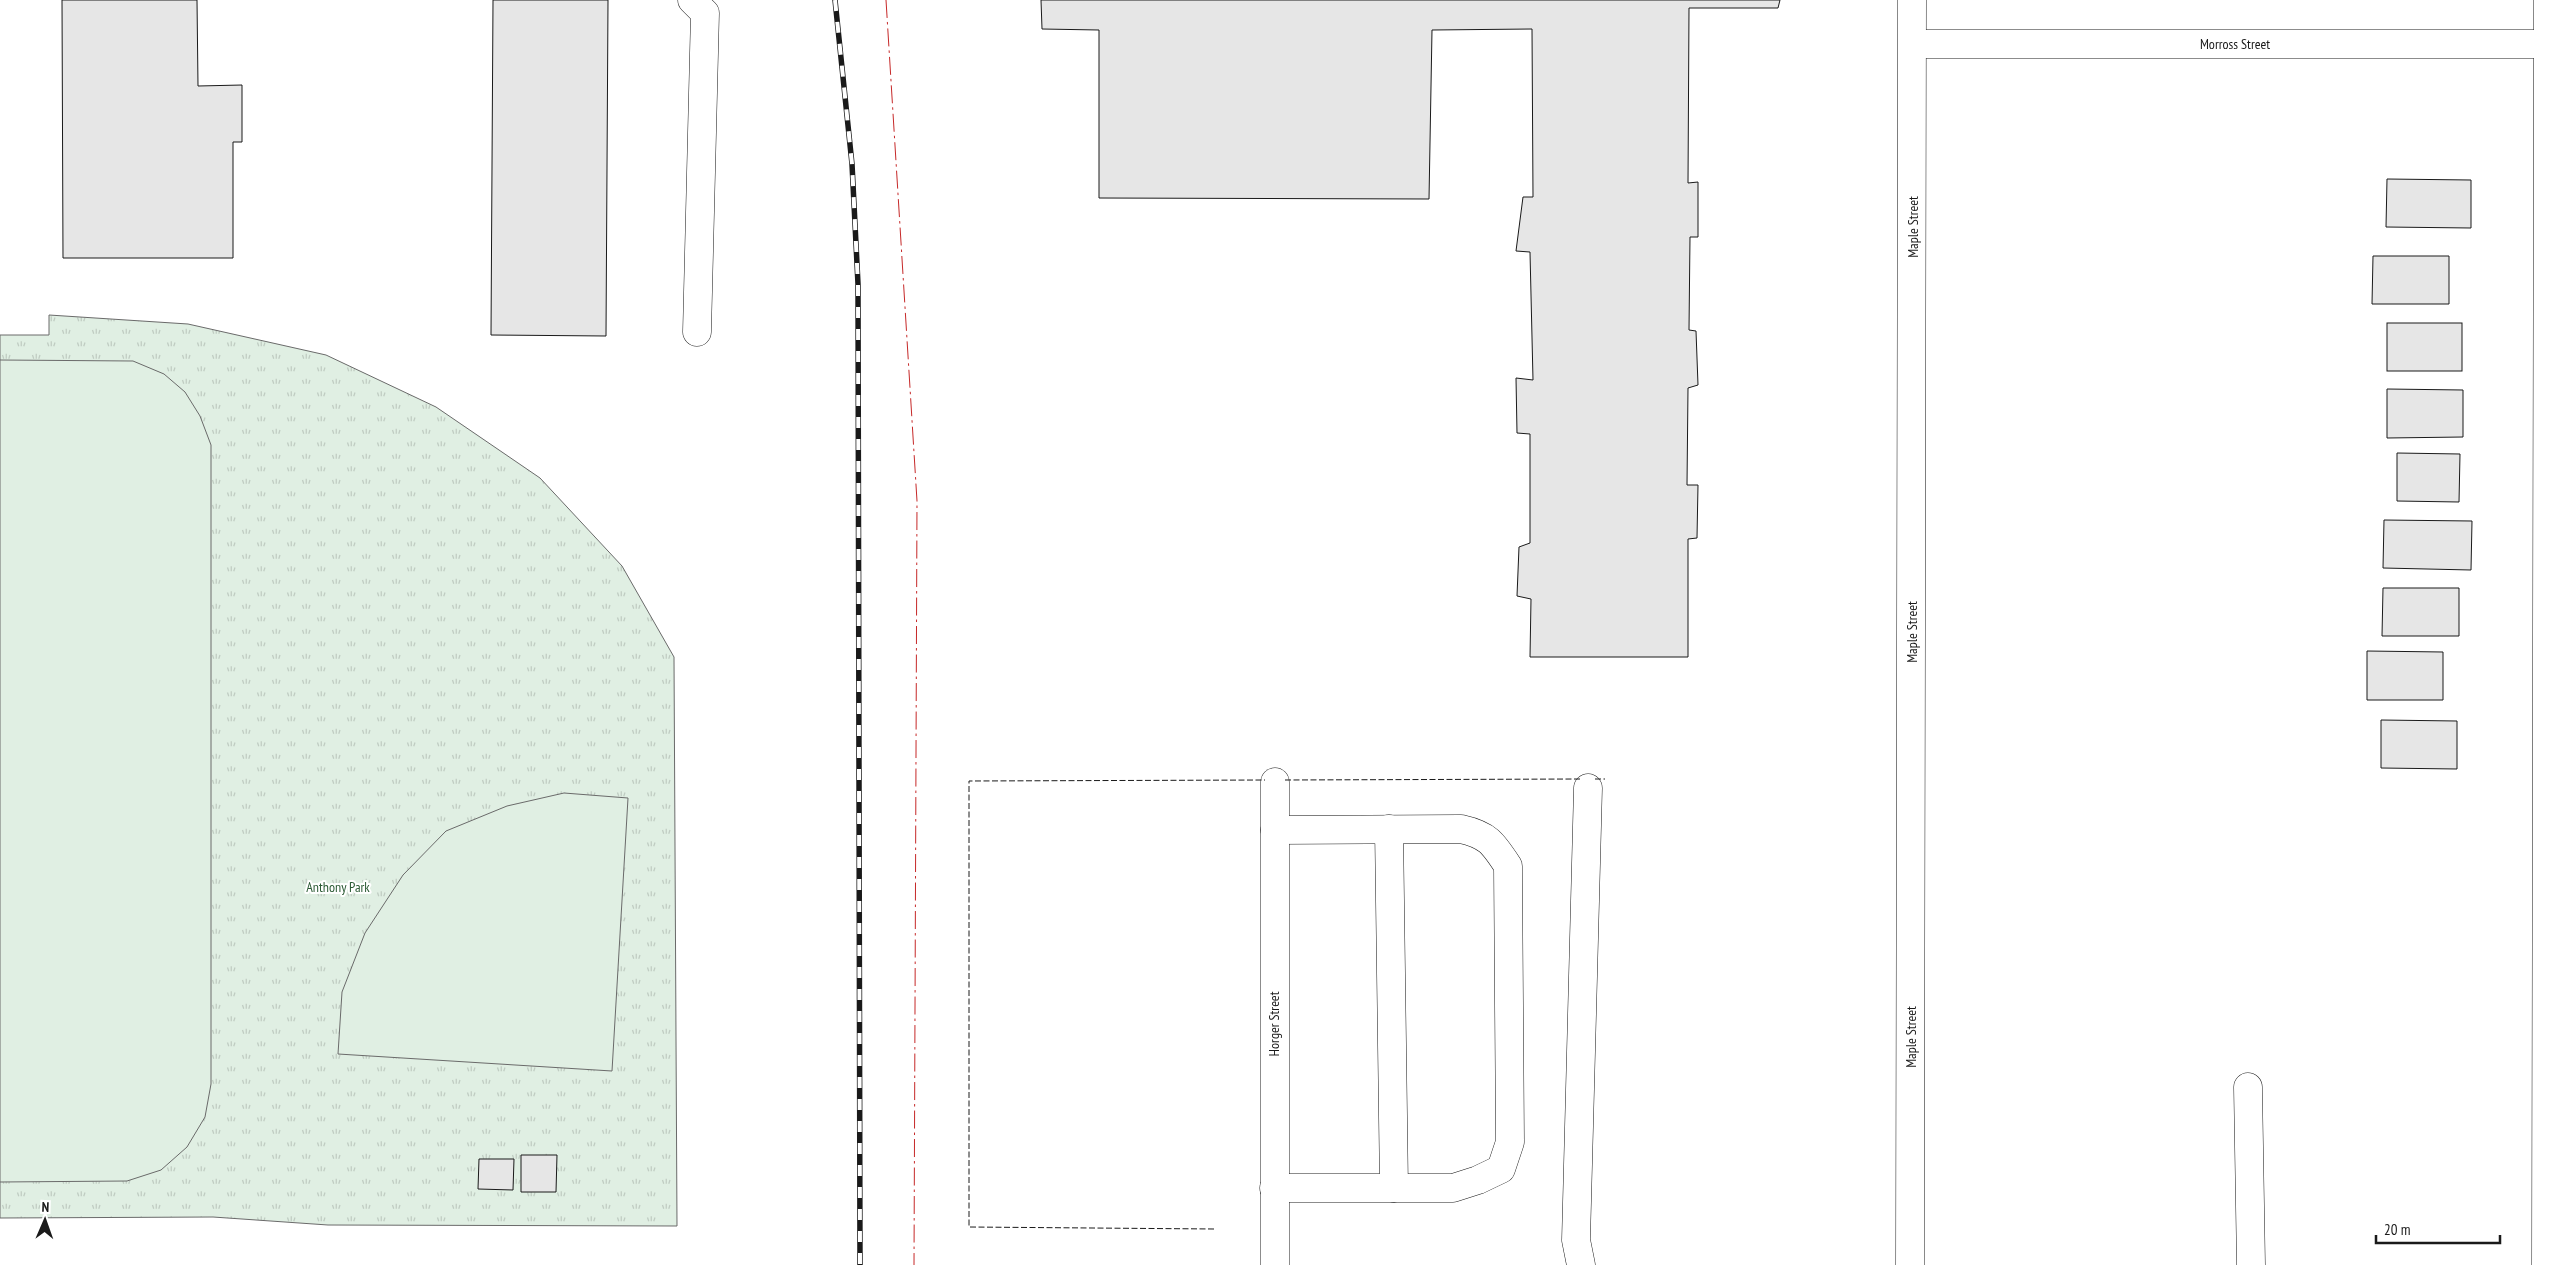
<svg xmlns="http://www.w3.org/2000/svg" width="2556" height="1265" viewBox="0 0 2556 1265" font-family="'PT Sans Narrow',sans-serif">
	<defs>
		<pattern id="park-tufts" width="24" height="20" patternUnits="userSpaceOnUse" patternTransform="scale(1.25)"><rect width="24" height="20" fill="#e0efe3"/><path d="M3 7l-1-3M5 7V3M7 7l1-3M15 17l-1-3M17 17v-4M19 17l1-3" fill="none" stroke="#c0ccc2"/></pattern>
	</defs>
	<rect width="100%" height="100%" fill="#fff"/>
	<polygon fill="url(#park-tufts)" stroke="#6a6a6a" points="49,315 188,324 326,355 436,407 540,478 622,566 674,657 677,1226 328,1225 213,1217 0,1218 0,335 49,335"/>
	<g fill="#e0efe3" stroke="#6a6a6a">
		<polygon points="0,360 133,361 164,374 185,392 200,416 211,445 211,1084 205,1117 187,1147 161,1170 127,1181 0,1182"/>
		<polygon points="564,793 628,798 612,1071 338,1054 342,992 365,933 403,875 446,831 507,806"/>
	</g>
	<g fill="#e6e6e6" stroke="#1a1a1a">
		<polygon points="62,0 197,0 198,86 242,85 242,142 233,142 233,258 63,258"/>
		<polygon points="493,0 608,0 606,336 491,335"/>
		<polygon points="1041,0 1780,0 1778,8 1689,8 1688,183 1698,182 1698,237 1690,237 1689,330 1696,331 1698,385 1688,388 1687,485 1698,485 1697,538 1688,539 1688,657 1530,657 1531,599 1517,596 1519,547 1530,543 1530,434 1517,433 1516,378 1533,380 1530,252 1516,251 1523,197 1533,197 1532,29 1432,30 1429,199 1099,198 1099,30 1042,29"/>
		<polygon points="2387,179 2471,180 2471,228 2386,227"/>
		<polygon points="2373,256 2449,256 2449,304 2372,304"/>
		<rect x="2387" y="323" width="75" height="48"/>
		<polygon points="2387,389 2463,390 2463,437 2387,438"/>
		<polygon points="2397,453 2460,454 2459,502 2397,501"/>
		<polygon points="2384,520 2472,521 2471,570 2383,568"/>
		<polygon points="2383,588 2459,588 2459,636 2382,636"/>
		<polygon points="2367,651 2443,652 2443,700 2367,700"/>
		<polygon points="2381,720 2457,721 2457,769 2381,768"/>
		<polygon points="521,1155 557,1155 556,1192 521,1192"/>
		<polygon points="479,1159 514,1159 513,1190 478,1189"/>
	</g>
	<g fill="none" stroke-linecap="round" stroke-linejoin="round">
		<defs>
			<g id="minor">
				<polyline points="692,0 705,13 697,332"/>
				<polyline points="1913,44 2556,44"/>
				<polyline points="1389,829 1394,1188"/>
				<polyline points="2248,1087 2251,1265"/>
				<path d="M1274,1188H1453L1478,1180L1501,1169L1510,1142L1508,866C1493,843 1488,835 1461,829L1275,830"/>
				<polyline points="1275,1265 1275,782"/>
				<polyline points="1581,1265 1576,1240 1588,788"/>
				<polyline points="1910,1265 1912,0"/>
				<polyline points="2546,1265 2548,0"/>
			</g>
		</defs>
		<use href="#minor" stroke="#1a1a1a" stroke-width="29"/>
		<use href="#minor" stroke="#fff" stroke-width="28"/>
		<defs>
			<polyline id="rail" points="835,0 852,164 858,284 860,1265"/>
		</defs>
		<use href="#rail" stroke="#1a1a1a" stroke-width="5.5"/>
		<use href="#rail" stroke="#fff" stroke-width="4" stroke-dasharray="11" stroke-linecap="butt"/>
		<g stroke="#1a1a1a" stroke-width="1" stroke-dasharray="6 2.5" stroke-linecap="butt">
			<polyline points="1595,779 1605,779"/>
			<polyline points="1285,780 1580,779"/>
			<polyline points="1214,1229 969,1227 969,781 1265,780"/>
		</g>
		<polyline stroke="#c62828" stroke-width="1" stroke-dasharray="18 4 2.5 4" stroke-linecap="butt" points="886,0 917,501 914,1265"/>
	</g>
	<g text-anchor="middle" stroke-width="4" stroke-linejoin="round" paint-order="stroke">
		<g font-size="14" fill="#1a1a1a" stroke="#fff">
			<text x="2235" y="49">Morross Street</text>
			<text transform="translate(1913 227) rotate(-90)" y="5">Maple Street</text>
			<text transform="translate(1912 632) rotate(-90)" y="5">Maple Street</text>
			<text transform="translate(1274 1024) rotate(-90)" y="5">Horger Street</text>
			<text transform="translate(1911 1037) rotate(-90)" y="5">Maple Street</text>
		</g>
		<g font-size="14" fill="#2b5a34" stroke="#fff">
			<text x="338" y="892">Anthony Park</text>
		</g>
	</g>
	<g transform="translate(45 1220) rotate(2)" stroke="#ffffff" stroke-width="4" paint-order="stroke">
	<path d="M0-4L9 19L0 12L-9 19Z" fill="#1a1a1a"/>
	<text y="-8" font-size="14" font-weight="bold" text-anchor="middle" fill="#1a1a1a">N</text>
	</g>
	<path d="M2376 1235v8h124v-8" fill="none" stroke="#1a1a1a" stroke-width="2.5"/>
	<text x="2384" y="1235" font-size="15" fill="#1a1a1a" stroke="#ffffff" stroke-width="4" paint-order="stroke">20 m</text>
</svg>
